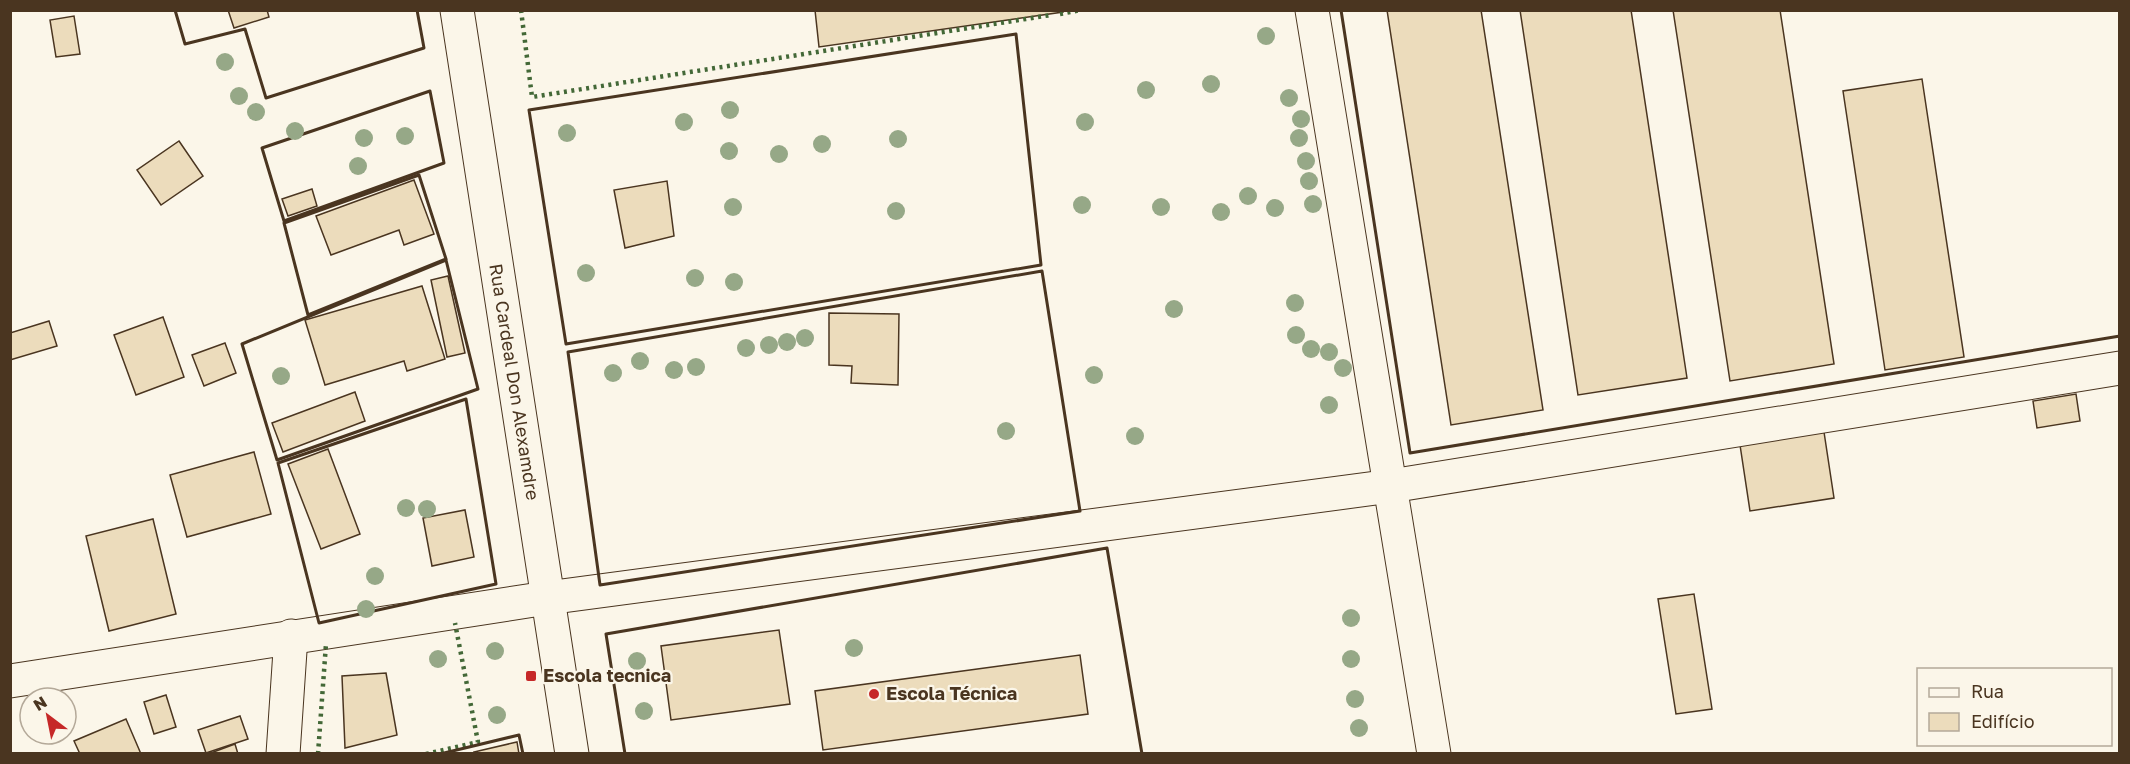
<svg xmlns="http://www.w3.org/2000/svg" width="2130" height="764" viewBox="0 0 2130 764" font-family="'Golos Text',sans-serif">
	<rect width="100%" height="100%" fill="#fbf6e9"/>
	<g fill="#ecdcbc" stroke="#4a3520" stroke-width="1.5">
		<polygon points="228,10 267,10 269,17 234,28"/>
		<polygon points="815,10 1063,10 1063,12 819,47"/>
		<polygon points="1387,10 1481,10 1543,410 1451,425"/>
		<polygon points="1520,10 1631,10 1687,378 1578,395"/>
		<polygon points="1673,10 1780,10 1834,364 1730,381"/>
		<polygon points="74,16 80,54 56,57 50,20"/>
		<polygon points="1922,79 1964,357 1885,370 1843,91"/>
		<polygon points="179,141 203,176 161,205 137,170"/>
		<polygon points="414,180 434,234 404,245 399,230 331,255 316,216"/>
		<polygon points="667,181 674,236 625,248 614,190"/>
		<polygon points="312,189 317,206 288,216 282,199"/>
		<polygon points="448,276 465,353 447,357 431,280"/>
		<polygon points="422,286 445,359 407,371 404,361 325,385 305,320"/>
		<polygon points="829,313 899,314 898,385 851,383 852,366 829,365"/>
		<polygon points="163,317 184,377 136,395 114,335"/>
		<polygon points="49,321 57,346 10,360 10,333"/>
		<polygon points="225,343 236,373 204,386 192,355"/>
		<polygon points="355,392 365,421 283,452 272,423"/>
		<polygon points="2076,394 2080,421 2037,428 2033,401"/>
		<polygon points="1824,432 1834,498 1750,511 1740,445"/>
		<polygon points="328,449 360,534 321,549 288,464"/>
		<polygon points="254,452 271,514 187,537 170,475"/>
		<polygon points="465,510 474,557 432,566 423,518"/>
		<polygon points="153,519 176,614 109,631 86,536"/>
		<polygon points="1694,594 1712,709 1676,714 1658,599"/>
		<polygon points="779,630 790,704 671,720 661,646"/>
		<polygon points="1080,655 1088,714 823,750 815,691"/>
		<polygon points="386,673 397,735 345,748 342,676"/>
		<polygon points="166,695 176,727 154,734 144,702"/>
		<polygon points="240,716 248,739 206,753 198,730"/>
		<polygon points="126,719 141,754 80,754 74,741"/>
		<polygon points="517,742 519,754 475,754 474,752"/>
		<polygon points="235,744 238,754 208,754"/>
	</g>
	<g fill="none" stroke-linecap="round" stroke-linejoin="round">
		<defs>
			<g id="minor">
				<polyline points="1312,10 1434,754"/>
				<polyline points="10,681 547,598 1391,486 2120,368"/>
				<polyline points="283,754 291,636"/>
			</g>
			<polyline id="major" points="457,10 572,754"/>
		</defs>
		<use href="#minor" stroke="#4a3520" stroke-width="35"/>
		<use href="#major" stroke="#4a3520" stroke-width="35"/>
		<use href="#minor" stroke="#fbf6e9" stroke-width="33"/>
		<use href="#major" stroke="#fbf6e9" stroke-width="33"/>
		<g stroke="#436837" stroke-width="4.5" stroke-dasharray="3 4.5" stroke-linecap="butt">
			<polyline points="521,10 532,97 1051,15"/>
			<polyline points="1060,14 1081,10"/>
			<polyline points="318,754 326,644"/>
			<polyline points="426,754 478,742 455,623"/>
		</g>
		<g stroke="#4a3520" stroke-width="3">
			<polyline points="175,10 185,44 245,29 266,98 424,48 417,10"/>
			<polyline points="1341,10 1410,453 2120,336"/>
			<polygon points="1016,34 1041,265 566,344 529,110"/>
			<polygon points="430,91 444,163 284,221 262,148"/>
			<polygon points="419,175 446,259 308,315 284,223"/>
			<polygon points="446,260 478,389 277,460 242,344"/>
			<polygon points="1042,271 1080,511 600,585 568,352"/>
			<polygon points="466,399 496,584 319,623 278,463"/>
			<polyline points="440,754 519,735 523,754"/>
			<polyline points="625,754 606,634 1107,548 1142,754"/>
		</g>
	</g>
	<g fill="#96a887">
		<circle cx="1266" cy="36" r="9"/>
		<circle cx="225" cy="62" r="9"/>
		<circle cx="1211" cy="84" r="9"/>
		<circle cx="1146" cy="90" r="9"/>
		<circle cx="239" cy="96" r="9"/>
		<circle cx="1289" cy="98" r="9"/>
		<circle cx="730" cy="110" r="9"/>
		<circle cx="256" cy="112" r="9"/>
		<circle cx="1301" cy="119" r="9"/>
		<circle cx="684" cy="122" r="9"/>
		<circle cx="1085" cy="122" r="9"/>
		<circle cx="295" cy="131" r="9"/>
		<circle cx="567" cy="133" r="9"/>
		<circle cx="405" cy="136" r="9"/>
		<circle cx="364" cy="138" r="9"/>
		<circle cx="1299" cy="138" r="9"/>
		<circle cx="898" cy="139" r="9"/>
		<circle cx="822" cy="144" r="9"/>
		<circle cx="729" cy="151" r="9"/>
		<circle cx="779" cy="154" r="9"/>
		<circle cx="1306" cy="161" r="9"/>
		<circle cx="358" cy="166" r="9"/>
		<circle cx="1309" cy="181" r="9"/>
		<circle cx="1248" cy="196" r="9"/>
		<circle cx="1313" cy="204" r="9"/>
		<circle cx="1082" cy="205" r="9"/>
		<circle cx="733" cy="207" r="9"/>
		<circle cx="1161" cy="207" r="9"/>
		<circle cx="1275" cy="208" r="9"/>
		<circle cx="896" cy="211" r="9"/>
		<circle cx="1221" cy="212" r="9"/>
		<circle cx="586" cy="273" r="9"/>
		<circle cx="695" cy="278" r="9"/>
		<circle cx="734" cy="282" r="9"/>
		<circle cx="1295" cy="303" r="9"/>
		<circle cx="1174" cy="309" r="9"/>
		<circle cx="1296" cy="335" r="9"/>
		<circle cx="805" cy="338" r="9"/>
		<circle cx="787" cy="342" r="9"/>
		<circle cx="769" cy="345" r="9"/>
		<circle cx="746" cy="348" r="9"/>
		<circle cx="1311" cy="349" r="9"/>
		<circle cx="1329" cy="352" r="9"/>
		<circle cx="640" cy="361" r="9"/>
		<circle cx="696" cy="367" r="9"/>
		<circle cx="1343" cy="368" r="9"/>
		<circle cx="674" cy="370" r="9"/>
		<circle cx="613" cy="373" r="9"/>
		<circle cx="1094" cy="375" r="9"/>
		<circle cx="281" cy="376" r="9"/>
		<circle cx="1329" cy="405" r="9"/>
		<circle cx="1006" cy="431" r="9"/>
		<circle cx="1135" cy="436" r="9"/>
		<circle cx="406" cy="508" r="9"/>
		<circle cx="427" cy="509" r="9"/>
		<circle cx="375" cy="576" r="9"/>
		<circle cx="366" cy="609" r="9"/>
		<circle cx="1351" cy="618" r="9"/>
		<circle cx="854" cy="648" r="9"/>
		<circle cx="495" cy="651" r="9"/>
		<circle cx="438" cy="659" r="9"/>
		<circle cx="1351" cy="659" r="9"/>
		<circle cx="637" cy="661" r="9"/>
		<circle cx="1355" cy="699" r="9"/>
		<circle cx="644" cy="711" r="9"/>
		<circle cx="497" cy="715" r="9"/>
		<circle cx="1359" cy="728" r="9"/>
	</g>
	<g fill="#c62828" stroke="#fbf6e9" stroke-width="2">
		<rect x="525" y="670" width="12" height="12" rx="3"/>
		<circle cx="874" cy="694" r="6"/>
	</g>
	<g text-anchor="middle" stroke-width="4.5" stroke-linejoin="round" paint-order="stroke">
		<g font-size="18" fill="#4a3520" stroke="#fbf6e9">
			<text transform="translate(514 382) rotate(81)" y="6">Rua Cardeal Don Alexamdre</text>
		</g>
		<g font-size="18" font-weight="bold" fill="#4a3520" stroke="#fbf6e9" text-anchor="start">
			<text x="543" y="682">Escola tecnica</text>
			<text x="886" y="700">Escola Técnica</text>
		</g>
	</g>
	<rect width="2130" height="764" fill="none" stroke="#4a3520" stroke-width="24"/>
	<rect x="1917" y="668" width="195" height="78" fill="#fbf6e9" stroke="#b4a999" stroke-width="1.5"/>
	<rect x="1929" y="688" width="30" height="9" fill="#fbf6e9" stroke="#b4a999" stroke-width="1.5"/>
	<text x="1971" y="698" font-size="18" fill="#4a3520">Rua</text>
	<rect x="1929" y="713" width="30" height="18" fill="#ecdcbc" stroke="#b4a999" stroke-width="1.5"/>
	<text x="1971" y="728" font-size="18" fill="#4a3520">Edifício</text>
	<g transform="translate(48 716) rotate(328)"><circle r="28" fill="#fbf6e9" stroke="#b4a999" stroke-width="1.5"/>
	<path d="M0-4.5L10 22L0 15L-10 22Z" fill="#c62828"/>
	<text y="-9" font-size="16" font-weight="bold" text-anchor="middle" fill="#4a3520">N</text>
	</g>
</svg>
